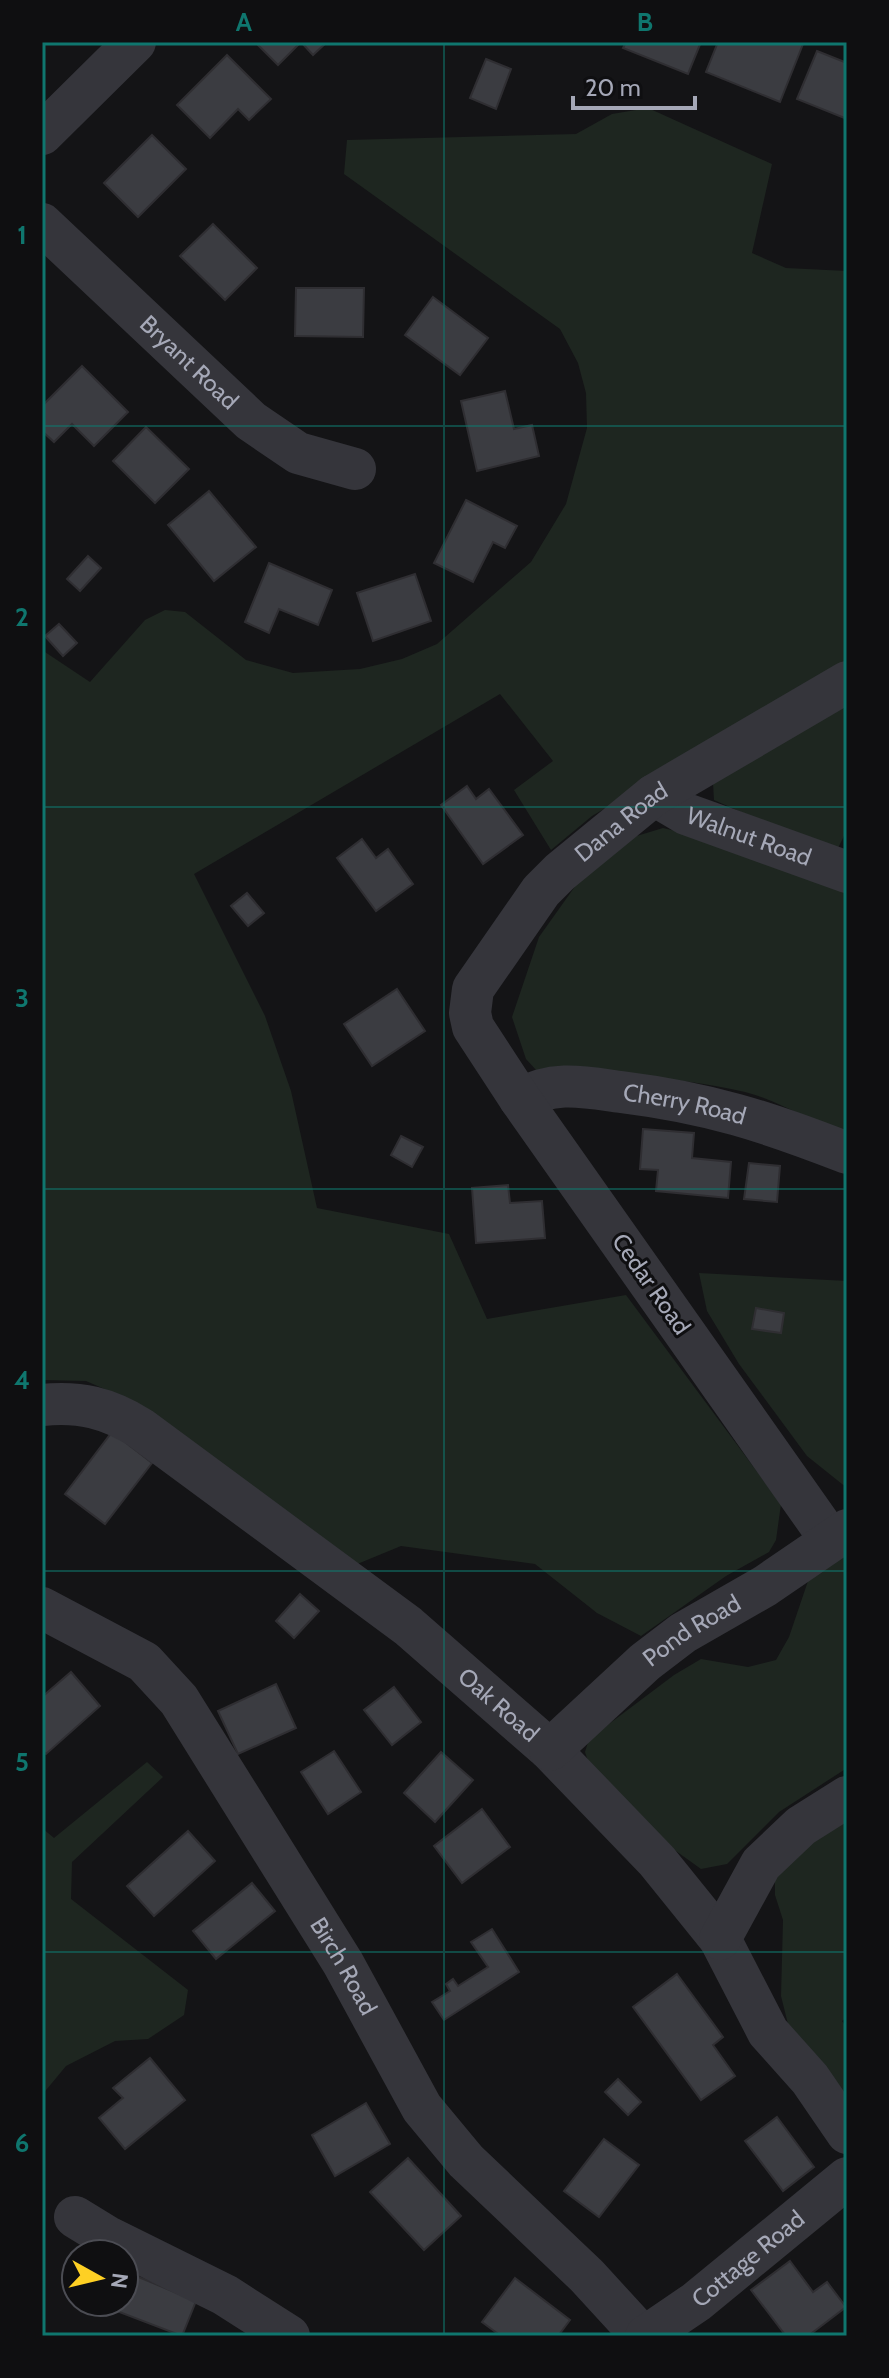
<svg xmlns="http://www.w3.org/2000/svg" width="889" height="2378" viewBox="0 0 889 2378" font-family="Cabin,sans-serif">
	<rect width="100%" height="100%" fill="#141416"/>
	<g fill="#1e2620">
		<polygon points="648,108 772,164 752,253 786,268 847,271 847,670 815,684 592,816 551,850 514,790 553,761 500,694 194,874 265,1016 291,1091 317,1208 449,1234 487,1319 626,1295 781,1504 776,1540 769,1552 726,1576 641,1636 597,1613 535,1564 401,1546 350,1567 139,1404 86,1381 42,1380 42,650 90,682 145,620 165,610 185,612 246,660 293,673 360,669 402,659 437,644 531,562 566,504 587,428 586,393 578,363 560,329 344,174 347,140 576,134 612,114"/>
		<polygon points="847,703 847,830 835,854 714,800 713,783"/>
		<path d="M663,828L705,838L847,887V1134C812,1123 780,1101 745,1092C678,1076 605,1075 537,1071L526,1059L512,1017L539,937L581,878L630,838Z"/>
		<polygon points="699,1273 847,1281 847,1488 807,1456 739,1364 707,1311"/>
		<polygon points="847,1544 847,1768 779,1812 727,1864 701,1869 662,1841 591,1770 585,1752 589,1739 674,1675 701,1659 748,1667 776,1660 789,1637 808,1581"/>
		<polygon points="147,1762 163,1777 72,1862 71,1899 188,1990 184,2015 148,2039 115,2041 66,2066 42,2095 42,1828 54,1838"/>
		<polygon points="847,1813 847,2017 842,2021 847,2028 847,2105 788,2024 781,1996 783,1920 775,1895 775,1869"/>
	</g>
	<g fill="#3b3c41" stroke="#2f2e32" stroke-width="2">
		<polygon points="255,42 327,42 313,55 301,42 278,65"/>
		<polygon points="626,42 701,42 688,74 623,48"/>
		<polygon points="718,42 803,44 780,102 706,72"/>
		<polygon points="817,51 847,63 847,119 797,99"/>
		<polygon points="227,55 271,99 249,120 238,109 210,138 177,105"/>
		<polygon points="486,59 511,69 496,109 470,98"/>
		<polygon points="152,135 186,169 138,217 104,183"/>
		<polygon points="213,224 257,268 225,300 180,256"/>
		<polygon points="296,288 364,288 363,337 295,336"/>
		<polygon points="433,297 488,338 460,375 405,335"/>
		<polygon points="82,366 128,412 94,446 72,424 54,442 42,431 42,406"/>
		<polygon points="505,391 514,429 532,425 539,456 477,471 461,401"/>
		<polygon points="146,427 189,469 155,503 113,461"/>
		<polygon points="209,491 256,547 214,581 168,525"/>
		<polygon points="466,500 517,526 505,548 493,542 473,582 434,563"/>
		<polygon points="88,556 101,568 80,591 67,579"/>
		<polygon points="269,563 332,590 318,625 279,609 269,633 245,622"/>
		<polygon points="415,574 431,621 373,641 357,593"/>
		<polygon points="59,624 77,643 63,656 45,636"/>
		<polygon points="467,786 476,799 489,789 523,835 483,864 441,805"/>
		<polygon points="362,839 376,858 388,849 413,884 376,911 337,858"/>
		<polygon points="247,893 264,913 248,926 231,906"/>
		<polygon points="397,989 425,1031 372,1066 344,1024"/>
		<polygon points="643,1129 694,1133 692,1158 731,1162 728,1198 656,1191 658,1170 640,1169"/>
		<polygon points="401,1136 423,1147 412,1167 391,1155"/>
		<polygon points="749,1163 780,1166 777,1202 744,1199"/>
		<polygon points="508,1185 510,1203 542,1201 545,1238 476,1243 472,1188"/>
		<polygon points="756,1308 784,1313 781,1333 752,1329"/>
		<polygon points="112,1432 152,1463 105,1524 65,1494"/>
		<polygon points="300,1594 319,1611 294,1638 276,1621"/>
		<polygon points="71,1672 100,1706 46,1754 42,1750 42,1697"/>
		<polygon points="276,1684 296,1728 238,1754 218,1711"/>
		<polygon points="394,1687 421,1722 392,1745 364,1710"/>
		<polygon points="334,1751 361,1792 328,1814 301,1772"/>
		<polygon points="441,1752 473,1780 435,1822 404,1793"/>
		<polygon points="482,1809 510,1847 462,1883 434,1846"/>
		<polygon points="188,1831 215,1861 154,1916 127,1886"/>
		<polygon points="252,1883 275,1911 216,1959 193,1931"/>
		<polygon points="492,1929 519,1972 444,2020 432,2002 450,1991 446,1984 453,1979 458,1986 488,1967 471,1942"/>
		<polygon points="677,1974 723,2037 713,2045 735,2076 701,2100 633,2007"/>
		<polygon points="150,2058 185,2100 125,2149 99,2118 123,2098 113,2088"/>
		<polygon points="618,2079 641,2102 628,2115 605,2092"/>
		<polygon points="366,2103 390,2144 335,2176 312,2135"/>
		<polygon points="777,2117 814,2167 783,2191 745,2141"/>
		<polygon points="604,2139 639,2165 599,2217 564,2191"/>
		<polygon points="408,2158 461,2216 424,2250 370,2192"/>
		<polygon points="790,2261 813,2292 827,2282 846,2307 808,2336 786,2336 751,2290"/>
		<polygon points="129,2273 196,2301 182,2336 114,2310 117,2302 124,2302 124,2285"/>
		<polygon points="515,2278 570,2320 558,2336 501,2336 482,2322"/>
	</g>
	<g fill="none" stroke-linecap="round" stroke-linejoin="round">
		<g stroke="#35353b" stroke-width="42">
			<polyline points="42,134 135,42"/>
			<path id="s1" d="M42,224L251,421L298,453L355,469"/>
			<path id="s2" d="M654,795L686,814L847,872"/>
			<path id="s3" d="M520,1099C554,1080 584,1087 621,1092C709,1103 765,1121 847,1153"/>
			<path id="s4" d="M42,1405C80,1401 108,1408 140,1428L408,1626L550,1750L657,1861L720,1939L768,2032L810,2079L847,2133"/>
			<path id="s5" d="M830,1539L520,1099L473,1027L470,1013L473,989L541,891L560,872L654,795L847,682"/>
			<path id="s6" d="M42,1608L144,1662L179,1700L343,1963L422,2108L466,2161L587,2276L642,2336"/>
			<path id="s7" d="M550,1750L645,1662L683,1633L765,1586L847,1530"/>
			<polyline points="720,1939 761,1864 801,1826 847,1797"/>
			<polyline points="75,2217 106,2236 225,2295 289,2336"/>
			<path id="s8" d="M646,2336L696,2302L847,2178"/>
		</g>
	</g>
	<path fill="none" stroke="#0f766e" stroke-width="2" stroke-opacity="0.55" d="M444,42V2336M42,426H847M42,807H847M42,1189H847M42,1571H847M42,1952H847"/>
	<g text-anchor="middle" stroke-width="6" stroke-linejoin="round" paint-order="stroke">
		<g font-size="24" fill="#a5a8b7" stroke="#0f0f11">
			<text dy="8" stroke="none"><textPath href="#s1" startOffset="202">Bryant Road</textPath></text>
			<text dy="8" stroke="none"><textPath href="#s5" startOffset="888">Dana Road</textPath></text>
			<text dy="8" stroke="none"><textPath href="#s2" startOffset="104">Walnut Road</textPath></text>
			<text dy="8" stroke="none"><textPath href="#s3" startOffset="168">Cherry Road</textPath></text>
			<text transform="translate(651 1284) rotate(55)" y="8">Cedar Road</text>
			<text dy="8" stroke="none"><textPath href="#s7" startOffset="186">Pond Road</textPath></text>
			<text dy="8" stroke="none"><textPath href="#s4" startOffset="556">Oak Road</textPath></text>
			<text dy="8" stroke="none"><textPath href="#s6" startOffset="480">Birch Road</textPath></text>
			<text dy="8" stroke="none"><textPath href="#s8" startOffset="128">Cottage Road</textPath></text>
		</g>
	</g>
	<rect width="889" height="2378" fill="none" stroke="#0f0f11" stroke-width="88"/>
	<g transform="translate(100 2278) rotate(98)"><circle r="38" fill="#0f0f11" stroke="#4b4c53" stroke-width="2"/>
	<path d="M0-6L14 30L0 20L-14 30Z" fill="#fed024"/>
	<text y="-12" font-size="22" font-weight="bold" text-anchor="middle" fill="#a5a8b7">N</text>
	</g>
	<path d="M573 96v12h122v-12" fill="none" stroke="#a5a8b7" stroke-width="4"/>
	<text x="585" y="96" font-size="24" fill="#a5a8b7" stroke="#0f0f11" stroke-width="6" paint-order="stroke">20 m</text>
	<rect x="44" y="44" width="801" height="2290" fill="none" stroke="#0f766e" stroke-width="3"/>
	<g font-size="26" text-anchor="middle" font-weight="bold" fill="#0f766e">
		<text x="244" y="31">A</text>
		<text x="645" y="31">B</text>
		<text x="22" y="244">1</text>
		<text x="22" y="626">2</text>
		<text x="22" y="1007">3</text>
		<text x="22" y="1389">4</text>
		<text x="22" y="1771">5</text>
		<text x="22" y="2152">6</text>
	</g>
</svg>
